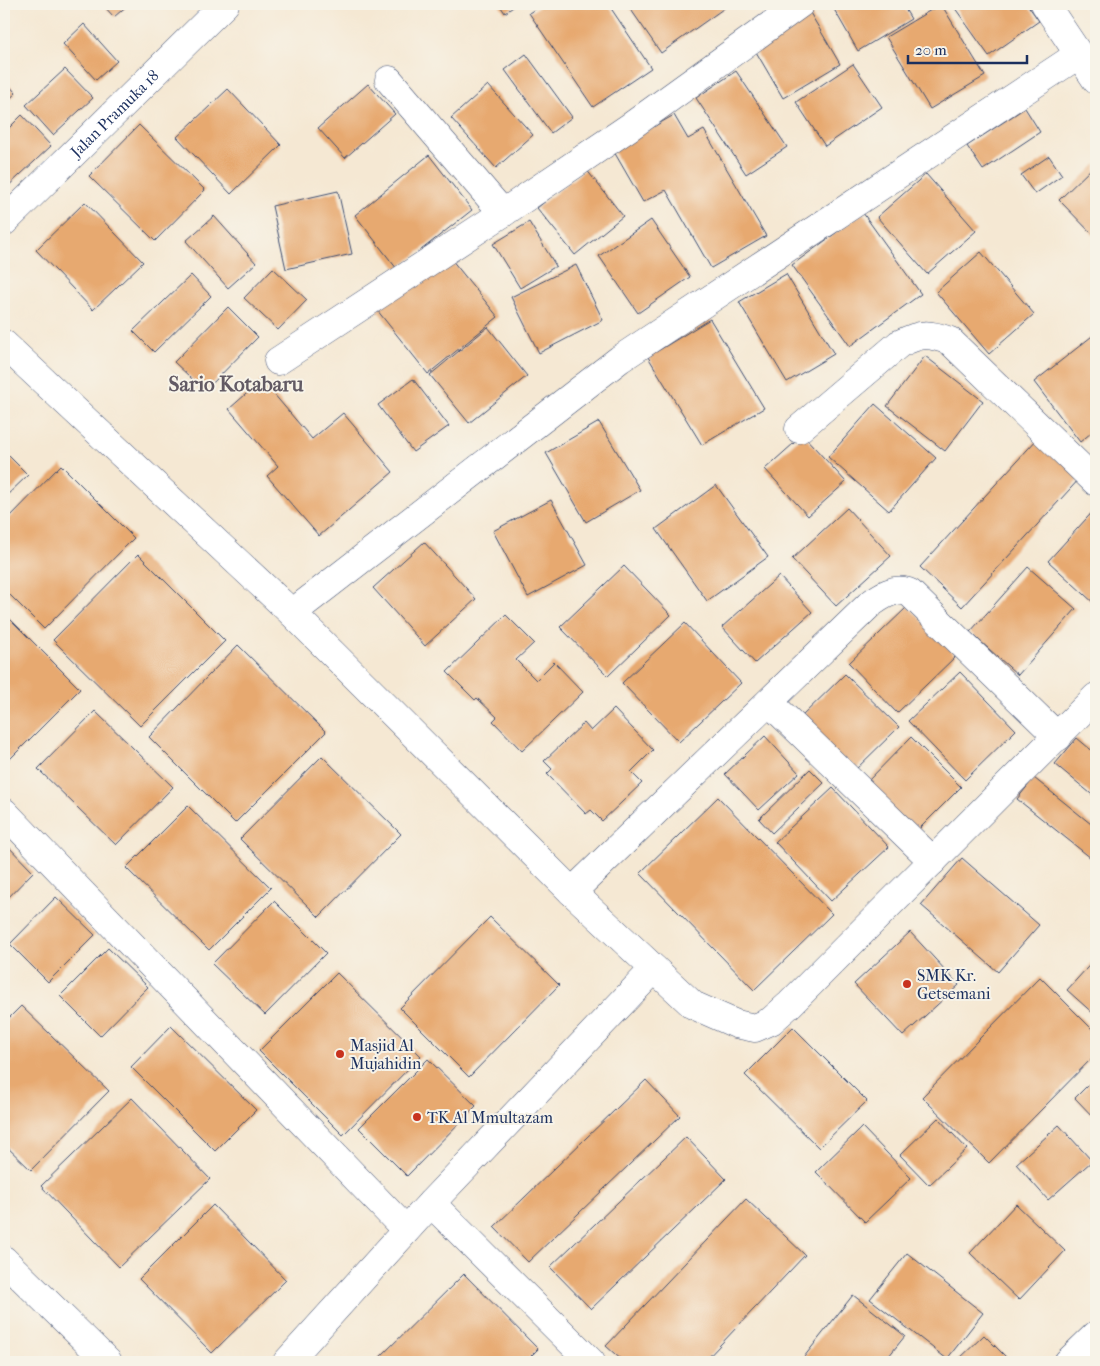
<svg xmlns="http://www.w3.org/2000/svg" width="1100" height="1366" viewBox="0 0 1100 1366" font-family="'IM FELL French Canon',serif">
	<rect width="100%" height="100%" fill="#f7f3e8"/>
	<filter id="ink" filterUnits="userSpaceOnUse"><feTurbulence type="fractalNoise" baseFrequency=".02" numOctaves="2"/><feDisplacementMap in="SourceGraphic" scale="10" xChannelSelector="R" yChannelSelector="G"/><feConvolveMatrix kernelMatrix="1 2 1 2 8 2 1 2 1" color-interpolation-filters="sRGB"/></filter>
	<filter id="wash" filterUnits="userSpaceOnUse"><feTurbulence type="fractalNoise" baseFrequency=".0096" numOctaves="4" result="noise"/><feDisplacementMap in="SourceGraphic" scale="20" xChannelSelector="R" yChannelSelector="G"/><feGaussianBlur stdDeviation="1.12" result="paint"/><feColorMatrix in="noise" values="0 0 0 0 0 0 0 0 0 0 0 0 0 0 0 0 0 1.4 0 .05"/><feComposite in="paint" operator="in"/></filter>
	<g filter="url(#wash)">
		<rect width="100%" height="100%" fill="#f5e8d3"/>
		<g id="blocks">
			<g fill="#e7a970">
				<polygon points="102,4 129,4 114,17"/>
				<polygon points="499,4 517,4 505,13"/>
				<polygon points="543,4 608,4 651,68 593,107 529,13"/>
				<polygon points="627,4 730,4 661,53"/>
				<polygon points="831,4 902,4 911,19 858,51"/>
				<polygon points="941,4 985,76 930,109 886,37"/>
				<polygon points="952,4 1027,4 1039,21 989,56"/>
				<polygon points="809,11 840,64 783,98 752,45"/>
				<polygon points="84,24 117,61 96,80 63,44"/>
				<polygon points="526,54 572,117 551,133 505,70"/>
				<polygon points="853,64 882,107 825,146 796,102"/>
				<polygon points="65,69 93,98 53,135 26,105"/>
				<polygon points="736,71 787,147 746,174 696,98"/>
				<polygon points="4,80 16,93 4,104"/>
				<polygon points="368,84 395,114 345,158 318,128"/>
				<polygon points="488,85 533,135 496,168 451,118"/>
				<polygon points="228,89 281,145 231,194 177,137"/>
				<polygon points="1025,108 1040,132 983,170 967,146"/>
				<polygon points="22,115 51,146 4,190 4,133"/>
				<polygon points="674,115 688,139 704,130 766,236 711,268 666,190 643,202 613,150"/>
				<polygon points="139,125 205,190 155,241 89,176"/>
				<polygon points="429,155 472,210 397,269 355,215"/>
				<polygon points="1049,156 1062,175 1035,194 1021,175"/>
				<polygon points="1096,164 1096,238 1059,200"/>
				<polygon points="586,169 623,216 575,255 537,208"/>
				<polygon points="926,174 976,231 927,274 877,217"/>
				<polygon points="338,191 352,254 286,269 272,206"/>
				<polygon points="85,202 143,262 93,310 36,250"/>
				<polygon points="863,213 921,294 850,346 792,265"/>
				<polygon points="214,216 256,263 228,288 186,241"/>
				<polygon points="651,220 690,277 638,313 599,256"/>
				<polygon points="529,222 556,266 520,288 493,244"/>
				<polygon points="981,252 1034,314 989,354 936,292"/>
				<polygon points="447,254 498,317 428,374 377,310"/>
				<polygon points="576,265 603,320 539,353 511,297"/>
				<polygon points="273,268 307,300 278,330 244,298"/>
				<polygon points="786,274 834,354 787,382 739,302"/>
				<polygon points="191,275 211,296 154,352 133,331"/>
				<polygon points="228,307 258,337 205,391 174,362"/>
				<polygon points="710,319 764,408 702,445 648,357"/>
				<polygon points="488,327 527,376 469,423 430,375"/>
				<polygon points="1096,333 1096,429 1080,442 1034,382"/>
				<polygon points="925,356 983,401 945,451 887,406"/>
				<polygon points="413,379 449,426 413,452 378,405"/>
				<polygon points="262,380 312,439 343,413 393,472 319,536 267,476 278,466 229,409"/>
				<polygon points="875,404 936,458 889,511 828,457"/>
				<polygon points="599,422 640,490 586,522 546,453"/>
				<polygon points="803,435 846,482 808,516 765,469"/>
				<polygon points="1038,438 1081,477 962,607 920,567"/>
				<polygon points="4,451 28,475 4,498"/>
				<polygon points="61,465 134,538 44,629 4,589 4,523"/>
				<polygon points="716,485 768,557 707,601 656,529"/>
				<polygon points="551,500 587,565 528,597 493,531"/>
				<polygon points="847,508 891,556 836,606 792,559"/>
				<polygon points="1096,508 1096,605 1048,561"/>
				<polygon points="424,542 476,599 425,646 373,588"/>
				<polygon points="138,554 225,641 140,726 53,640"/>
				<polygon points="624,566 671,615 608,676 560,627"/>
				<polygon points="1028,567 1076,609 1018,675 970,632"/>
				<polygon points="779,576 812,612 755,663 722,627"/>
				<polygon points="908,606 956,656 897,713 849,663"/>
				<polygon points="4,613 80,689 10,759 4,754"/>
				<polygon points="506,615 534,643 516,660 536,680 554,662 583,692 522,751 493,721 497,717 477,698 475,700 447,672"/>
				<polygon points="685,623 741,683 679,742 622,683"/>
				<polygon points="238,645 326,732 235,823 149,737"/>
				<polygon points="960,672 1016,730 965,780 908,721"/>
				<polygon points="845,674 899,727 850,775 797,721"/>
				<polygon points="614,709 653,750 631,772 642,783 602,821 591,810 586,814 547,774 552,769 544,761 584,723 591,731"/>
				<polygon points="95,711 173,787 116,845 38,769"/>
				<polygon points="765,736 799,773 759,810 725,774"/>
				<polygon points="911,737 961,787 914,834 864,785"/>
				<polygon points="1077,738 1096,754 1096,798 1055,764"/>
				<polygon points="322,756 401,834 319,917 240,839"/>
				<polygon points="810,769 824,783 772,833 759,819"/>
				<polygon points="1034,778 1096,828 1096,862 1017,799"/>
				<polygon points="833,788 889,847 831,901 775,842"/>
				<polygon points="718,797 832,914 754,990 640,873"/>
				<polygon points="188,806 271,888 209,950 126,868"/>
				<polygon points="4,842 33,872 4,902"/>
				<polygon points="962,858 1039,925 998,972 921,905"/>
				<polygon points="56,897 95,935 48,982 10,944"/>
				<polygon points="274,901 326,953 265,1015 212,964"/>
				<polygon points="490,917 559,985 469,1077 400,1008"/>
				<polygon points="910,932 959,985 903,1036 854,984"/>
				<polygon points="108,948 148,987 100,1036 60,996"/>
				<polygon points="1096,958 1096,1016 1067,990"/>
				<polygon points="337,973 421,1056 343,1135 259,1051"/>
				<polygon points="1040,977 1096,1033 1096,1054 989,1163 922,1097"/>
				<polygon points="21,1006 109,1091 31,1170 4,1144 4,1023"/>
				<polygon points="171,1026 256,1110 215,1151 131,1067"/>
				<polygon points="793,1027 867,1101 819,1148 745,1075"/>
				<polygon points="428,1059 476,1106 407,1176 359,1128"/>
				<polygon points="1096,1077 1096,1120 1075,1098"/>
				<polygon points="646,1080 680,1116 528,1262 494,1227"/>
				<polygon points="132,1098 210,1179 119,1267 41,1186"/>
				<polygon points="938,1118 967,1149 929,1185 900,1155"/>
				<polygon points="1059,1125 1092,1161 1048,1200 1016,1164"/>
				<polygon points="862,1127 911,1178 865,1222 816,1172"/>
				<polygon points="686,1137 726,1179 591,1309 550,1267"/>
				<polygon points="746,1199 805,1255 704,1362 624,1362 606,1346"/>
				<polygon points="1016,1204 1065,1251 1019,1300 970,1253"/>
				<polygon points="213,1205 286,1280 212,1353 139,1279"/>
				<polygon points="907,1253 983,1313 947,1359 870,1299"/>
				<polygon points="464,1274 538,1349 525,1362 375,1362"/>
				<polygon points="853,1295 905,1336 884,1362 800,1362"/>
				<polygon points="984,1335 1011,1362 956,1362"/>
			</g>
		</g>
	</g>
	<g filter="url(#ink)">
		<use href="#blocks" fill-opacity="0" stroke="#3c4b70" stroke-width="1"/>
		<g fill="none" stroke-linecap="round" stroke-linejoin="round">
			<defs>
				<g id="minor">
					<polyline points="1045,4 1096,80"/>
					<polyline points="389,80 503,213"/>
					<path id="s1" d="M4,222L225,4"/>
					<polyline points="4,344 292,613 572,892 693,1005 736,1024 755,1028 771,1021 790,1004 1096,697"/>
					<polyline points="278,361 503,213 631,126 800,4"/>
					<path d="M799,429L899,344C921,333 928,333 950,341L1096,482"/>
					<polyline points="292,613 620,359 1078,55"/>
					<polyline points="769,702 933,861"/>
					<polyline points="4,812 406,1230"/>
					<path d="M572,892L869,605C881,596 895,586 910,593L1058,737"/>
					<polyline points="431,1203 591,1362"/>
					<polyline points="4,1260 108,1362"/>
					<polyline points="287,1362 431,1203 654,969"/>
					<polyline points="1068,1362 1096,1335"/>
				</g>
			</defs>
			<use href="#minor" stroke="#3c4b70" stroke-width="29"/>
			<use href="#minor" stroke="#fff" stroke-width="28"/>
		</g>
	</g>
	<g fill="#c8321e" stroke="#f7f3e8" stroke-width="2">
		<circle cx="907" cy="984" r="5"/>
		<circle cx="340" cy="1054" r="5"/>
		<circle cx="417" cy="1117" r="5"/>
	</g>
	<g text-anchor="middle" stroke-width="4" stroke-linejoin="round" paint-order="stroke">
		<g font-size="16" fill="#1b2f5e" stroke="#f7f3e8">
			<text dy="6" stroke="none"><textPath href="#s1" startOffset="155">Jalan Pramuka 18</textPath></text>
		</g>
		<g font-size="16" fill="#1b2f5e" stroke="#f7f3e8" text-anchor="start">
			<text x="917" y="981">SMK Kr.<tspan x="917" dy="18">Getsemani</tspan></text>
			<text x="350" y="1051">Masjid Al<tspan x="350" dy="18">Mujahidin</tspan></text>
			<text x="427" y="1123">TK Al Mmultazam</text>
		</g>
		<g font-size="21" font-weight="bold" fill="#625a64" stroke="#f7f3e8">
			<text x="236" y="391">Sario Kotabaru</text>
		</g>
	</g>
	<rect width="1100" height="1366" fill="none" stroke="#f7f3e8" stroke-width="20"/>
	<path d="M908 55v8h119v-8" fill="none" stroke="#1b2f5e" stroke-width="2.5"/>
	<text x="915" y="55" font-size="15" fill="#1b2f5e" stroke="#f7f3e8" stroke-width="4" paint-order="stroke">20 m</text>
</svg>
